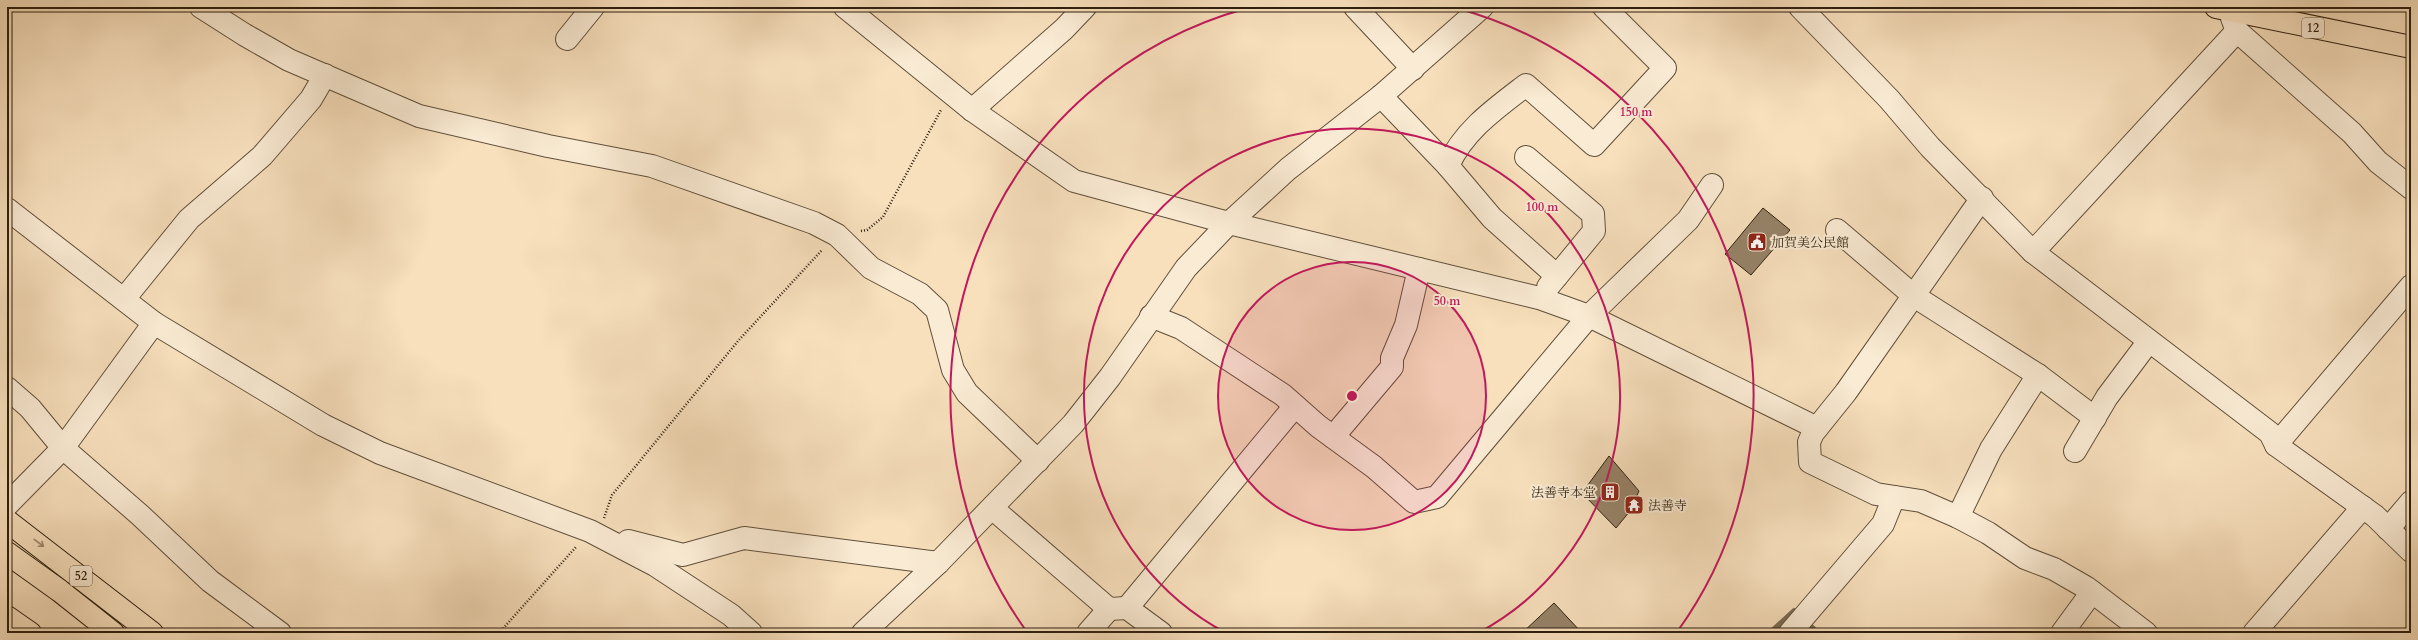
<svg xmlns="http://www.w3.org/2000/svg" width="2418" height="640" viewBox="0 0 2418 640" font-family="Cardo,'Noto Serif JP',serif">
	<rect width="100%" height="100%" fill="#f8e0bd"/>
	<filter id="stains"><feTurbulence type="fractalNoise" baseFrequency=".005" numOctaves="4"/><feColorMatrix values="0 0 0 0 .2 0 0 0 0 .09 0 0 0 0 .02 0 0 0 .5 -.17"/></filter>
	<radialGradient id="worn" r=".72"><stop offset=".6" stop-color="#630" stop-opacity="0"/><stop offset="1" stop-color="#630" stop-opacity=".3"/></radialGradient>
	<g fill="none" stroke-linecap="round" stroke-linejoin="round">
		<g stroke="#7d6b54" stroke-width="5.5">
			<polyline points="1806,622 1818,633"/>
			<polyline points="1770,633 1794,611 1799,616"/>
		</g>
	</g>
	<g fill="#978369" stroke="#2d1f0e">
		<polygon points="1763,208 1790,230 1751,275 1725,254"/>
		<polygon points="1609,456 1639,491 1630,511 1616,528 1582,493"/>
		<polygon points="1554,603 1582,633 1522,633"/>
	</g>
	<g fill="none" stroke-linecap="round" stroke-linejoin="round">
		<defs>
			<g id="minor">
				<polyline points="201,7 245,35 289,60 419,116 548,146 652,166 814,223 837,235 871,268 920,294 937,310 953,370 967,393 1038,461"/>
				<polyline points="845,7 972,110 1074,181 1229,223 1539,298 1589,316 1817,428"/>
				<polyline points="1355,7 1413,69"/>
				<polyline points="1800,7 1889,99 1930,147 2033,252 2270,433 2276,445 2375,516 2411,551"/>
				<polyline points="2232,18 2237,31 2352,133 2378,162 2411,188"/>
				<polyline points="567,39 593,7"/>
				<polyline points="1381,96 1448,166"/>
				<polyline points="972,110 1064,29 1085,7"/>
				<polyline points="1526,157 1593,214 1594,231 1548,287"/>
				<polyline points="1982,198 1846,392 1813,433 1809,442 1810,462 1876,494 1921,501 1958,517 1988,533 2025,558 2054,569 2087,588 2146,633"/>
				<polyline points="7,209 154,323 323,425 380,453 590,531 655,565 731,615 751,633"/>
				<polyline points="1837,230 1914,296 2038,375 2095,418"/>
				<polyline points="2033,252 2237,31"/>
				<path d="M1557,276L1492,218L1448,166C1463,131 1496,108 1526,85L1594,145L1665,68L1604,7"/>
				<polyline points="124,299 189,219 262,156 311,99 325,75"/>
				<polyline points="1151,316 1181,328 1283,395 1318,426 1374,467 1414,502 1437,497 1589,316 1688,220 1712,185"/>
				<polyline points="7,388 30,408 63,448 140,515 210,581 280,633"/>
				<polyline points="1333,437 1392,367 1392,358 1406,325 1419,269"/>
				<polyline points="2276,445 2411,286"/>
				<polyline points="2075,451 2107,397 2149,341"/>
				<polyline points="7,505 63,448 154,323"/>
				<polyline points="992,508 1109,609 1127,608 1161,633"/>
				<polyline points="1958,517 1991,449 2038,375"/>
				<polyline points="2388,529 2411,502"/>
				<polyline points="628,541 683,555 744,538 938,563"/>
				<polyline points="1127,608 1295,406"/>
				<polyline points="863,633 938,563 1073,424 1110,377 1186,268 1229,223 1288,169 1381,96 1482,7"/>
				<polyline points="1088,633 1109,609"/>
				<polyline points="1790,633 1883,524 1894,497"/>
				<polyline points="2062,633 2092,592"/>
				<polyline points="2254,633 2363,507"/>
			</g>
			<polyline id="major" points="2216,7 2411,47"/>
			<g id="highway">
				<polyline points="7,521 152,633"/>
				<polyline points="7,553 60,591 113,633"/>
				<polyline points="7,617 30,633"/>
			</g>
		</defs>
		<use href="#minor" stroke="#604f3a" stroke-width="24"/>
		<use href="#major" stroke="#2d1f0e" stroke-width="24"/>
		<use href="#highway" stroke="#2d1f0e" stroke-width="24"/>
		<g stroke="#2d1f0e" stroke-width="2.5" stroke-dasharray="1 2" stroke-linecap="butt">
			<polyline points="861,231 867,230 883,217 941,110"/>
			<polyline points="604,518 612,495 738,341 822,250"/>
			<polyline points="499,633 576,547"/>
		</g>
		<use href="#minor" stroke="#faebd4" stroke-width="22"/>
		<use href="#major" stroke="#f8e0bd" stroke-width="22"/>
		<use href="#highway" stroke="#f8e0bd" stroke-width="22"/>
	</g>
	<defs><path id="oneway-shaft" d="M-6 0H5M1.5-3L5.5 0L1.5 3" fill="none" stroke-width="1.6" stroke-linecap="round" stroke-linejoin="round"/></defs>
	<use stroke="#9d896e" href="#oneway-shaft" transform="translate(39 543) rotate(37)"/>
	<circle cx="1352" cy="396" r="134" fill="#c2185b" fill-opacity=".12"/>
	<g fill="none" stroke="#c2185b" stroke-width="2">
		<circle cx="1352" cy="396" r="134"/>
		<path d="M1226 633A268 268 0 1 1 1478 633"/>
		<path d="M1027 632A402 402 0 0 1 1248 8M1456 8A402 402 0 0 1 1677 632"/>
	</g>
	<defs>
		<symbol id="civic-square" viewBox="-11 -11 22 22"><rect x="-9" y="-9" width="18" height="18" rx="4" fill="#8f2418" stroke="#faebd4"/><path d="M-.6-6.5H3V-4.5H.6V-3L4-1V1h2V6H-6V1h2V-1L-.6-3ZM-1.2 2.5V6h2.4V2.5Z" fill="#fff"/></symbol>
		<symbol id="building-square" viewBox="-11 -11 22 22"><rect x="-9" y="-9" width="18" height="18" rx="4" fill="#8f2418" stroke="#faebd4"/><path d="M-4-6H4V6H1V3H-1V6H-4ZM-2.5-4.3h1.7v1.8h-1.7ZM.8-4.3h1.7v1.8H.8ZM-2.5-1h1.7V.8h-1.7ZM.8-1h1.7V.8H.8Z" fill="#fff"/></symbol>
		<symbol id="temple-square" viewBox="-11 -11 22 22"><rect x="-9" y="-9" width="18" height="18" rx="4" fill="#8f2418" stroke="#faebd4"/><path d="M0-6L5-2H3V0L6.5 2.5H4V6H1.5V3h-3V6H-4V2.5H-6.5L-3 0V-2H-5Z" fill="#fff"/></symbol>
	</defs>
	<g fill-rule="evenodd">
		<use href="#civic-square" x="1746" y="231" width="22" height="22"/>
		<use href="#building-square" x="1599" y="481" width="22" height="22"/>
		<use href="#temple-square" x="1623" y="494" width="22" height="22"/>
	</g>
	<g text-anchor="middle" stroke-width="4" stroke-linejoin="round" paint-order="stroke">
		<g fill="#faebd4" stroke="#6a5c49" stroke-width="1">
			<rect x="2302" y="18" width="22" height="20" rx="3"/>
			<rect x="70" y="566" width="22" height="20" rx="3"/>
		</g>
		<g font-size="12" font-weight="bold" fill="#2d1f0e">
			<text x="2313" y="32">12</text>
			<text x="81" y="580">52</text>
		</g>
		<g font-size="13" fill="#2d1f0e" stroke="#faebd4" text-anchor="start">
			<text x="1771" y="247">加賀美公民館</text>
			<text x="1596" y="497" text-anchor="end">法善寺本堂</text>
			<text x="1648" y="510">法善寺</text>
		</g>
	</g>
	<circle cx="1352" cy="396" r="6" fill="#c2185b" stroke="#faebd4" stroke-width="2"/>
	<g font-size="12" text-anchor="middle" font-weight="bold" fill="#c2185b" stroke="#faebd4" stroke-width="4" stroke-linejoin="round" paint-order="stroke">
		<text x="1636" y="116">150 m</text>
		<text x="1542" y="211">100 m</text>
		<text x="1447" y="305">50 m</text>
	</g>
	<rect width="2418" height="640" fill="none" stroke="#f8e0bd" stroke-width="24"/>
	<rect x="8" y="8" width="2402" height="624" fill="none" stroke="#2d1f0e" stroke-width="2"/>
	<rect x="12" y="12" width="2394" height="616" fill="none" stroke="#2d1f0e"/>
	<rect width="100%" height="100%" filter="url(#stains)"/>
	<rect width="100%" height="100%" fill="url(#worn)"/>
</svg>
